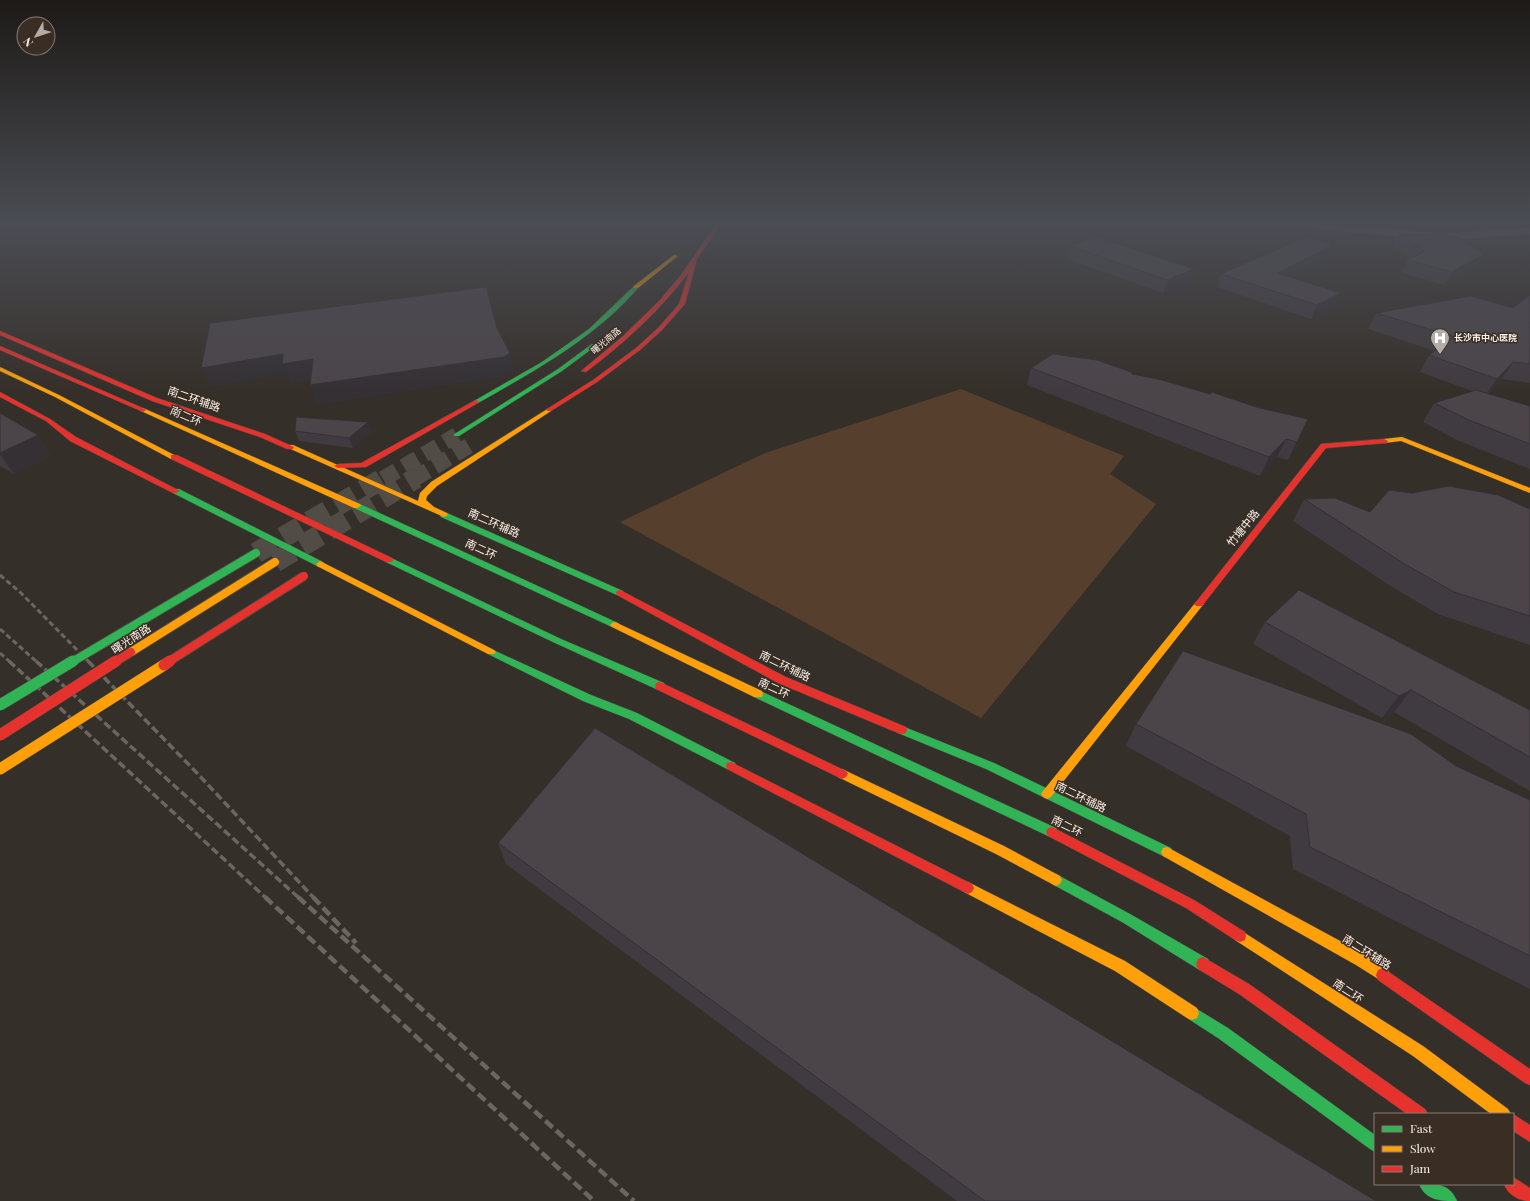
<svg xmlns="http://www.w3.org/2000/svg" width="1530" height="1201" viewBox="0 0 1530 1201" font-family="'Playfair Display','Noto Sans SC',serif">
	<rect width="100%" height="100%" fill="#352f29"/>
	<polygon fill="#56402d" points="961,389 1124,456 1110,474 1156,504 981,718 620,522 765,453"/>
	<g fill="none" stroke-linecap="round" stroke-linejoin="round">
		<g stroke="#524c46" stroke-width="16" stroke-dasharray="16 8" stroke-linecap="butt">
			<polyline points="383,479 457,435"/>
			<polyline points="414,479 475,442"/>
		</g>
		<g stroke="#524c46" stroke-width="21" stroke-dasharray="21 10" stroke-linecap="butt">
			<polyline points="256,553 384,478"/>
			<polyline points="275,562 416,478"/>
		</g>
		<defs>
			<polygon id="street" points="1303,223 1334,223 1440,234 1530,228 1530,234 1440,240 1350,232 1308,226"/>
			<g id="fast">
				<path d="M634,286L639,287C595,338 536,370 478,403H474V401L542,362L589,329Z"/>
				<polygon points="592,344 597,345 562,371 459,436 455,436 453,435 558,369"/>
				<polygon points="173,489 179,489 323,562 324,564 320,567 317,566 173,493 172,491"/>
				<polygon points="354,504 360,504 618,623 620,625 618,627 612,627 354,508 353,506"/>
				<polygon points="441,513 447,513 623,591 624,593 620,596 617,595 441,517 440,515"/>
				<polygon points="389,557 561,639 664,683 665,686 664,689 656,689 555,643 386,562 385,560 386,558"/>
				<polygon points="491,649 591,695 637,713 735,763 736,766 735,769 731,770 727,769 629,719 583,701 488,654 486,652 488,650"/>
				<polygon points="758,690 1056,828 1058,832 1056,836 1052,837 1048,836 754,697 753,694 754,691"/>
				<polygon points="902,726 994,763 1171,848 1173,852 1171,856 1167,857 1163,856 986,769 898,733 897,730 898,727"/>
				<polygon points="1056,874 1130,914 1208,959 1210,964 1208,969 1203,971 1198,969 1122,922 1052,884 1050,880 1052,876"/>
				<polygon points="1192,1006 1228,1028 1375,1135 1375,1152 1370,1149 1218,1038 1187,1018 1185,1013 1187,1008"/>
				<path d="M1419,1184C1435,1184 1450,1183 1457,1201C1441,1201 1426,1201 1419,1184Z"/>
			</g>
			<g id="slow">
				<polygon points="674,255 678,256 638,288 634,288 634,286"/>
				<polygon points="0,367 59,395 178,457 177,459 171,459 55,397 0,371"/>
				<polygon points="143,408 360,504 361,506 357,508 354,508 141,411 140,410"/>
				<polygon points="549,408 552,410 551,411 437,486 427,496 426,500 434,507 447,513 448,515 444,517 286,447 287,445 293,445 418,501 420,493 431,482"/>
				<polygon points="1402,437 1530,488 1530,493 1401,441 1384,443 1380,441 1384,439"/>
				<polygon points="320,561 494,650 496,652 494,654 488,654 317,566 316,564"/>
				<polygon points="1199,601 1204,604 1202,606 1051,797 1047,799 1043,797 1041,794 1043,791 1196,602"/>
				<polygon points="615,622 762,691 763,694 762,697 754,697 612,627 610,625 612,623"/>
				<polygon points="842,769 1004,846 1060,876 1062,880 1060,884 1056,886 1052,884 996,854 838,777 836,774 838,771"/>
				<polygon points="1167,847 1366,955 1388,970 1390,975 1388,980 1383,982 1356,965 1163,856 1161,852 1163,848"/>
				<polygon points="968,882 1125,961 1197,1008 1199,1013 1197,1018 1192,1020 1187,1018 1115,971 964,892 962,888 964,884"/>
				<polygon points="1240,930 1423,1046 1508,1109 1511,1114 1491,1114 1413,1056 1235,940 1234,936 1235,932"/>
			</g>
			<g id="jam">
				<path d="M717,223H722L697,259L685,304L662,330L640,350L597,382L551,411H547V409L593,380L636,348L658,328L679,304L689,272C660,311 624,343 586,372L581,371L622,337L659,301L681,275Z"/>
				<polygon points="0,331 157,398 265,434 294,447 293,449 287,449 260,437 152,401 0,335"/>
				<polygon points="0,346 145,409 146,410 143,412 141,411 0,350"/>
				<polygon points="0,392 50,419 76,437 180,491 176,493 173,493 70,441 46,421 0,397"/>
				<polygon points="476,400 479,402 478,403 366,467 338,468 334,466 338,464 361,463"/>
				<polygon points="1384,439 1388,441 1387,443 1326,448 1202,606 1196,606 1194,604 1196,602 1321,444"/>
				<polygon points="171,455 177,455 392,558 393,560 392,562 386,562 171,459"/>
				<polygon points="620,590 786,677 906,727 907,730 906,733 902,734 898,733 778,683 617,595 616,593 617,591"/>
				<polygon points="660,682 846,771 848,774 846,777 842,779 838,777 656,689 655,686 656,683"/>
				<polygon points="731,762 972,884 974,888 972,892 968,894 964,892 727,769 726,766 727,763"/>
				<polygon points="1052,827 1194,900 1245,932 1246,936 1245,940 1240,942 1235,940 1186,908 1048,836 1046,832 1048,828"/>
				<polygon points="1203,957 1249,984 1425,1109 1428,1114 1407,1114 1239,994 1198,969 1196,964 1198,959"/>
				<polygon points="1383,968 1530,1069 1530,1085 1525,1083 1378,980 1376,975 1378,970"/>
				<polygon points="1513,1114 1530,1125 1530,1142 1513,1131"/>
				<path d="M1513,1177L1530,1188V1201C1519,1201 1508,1195 1504,1184H1513Z"/>
			</g>
		</defs>
		<use href="#street" stroke="#504b46" stroke-width="1"/>
		<use href="#fast" stroke="#504b46" stroke-width="1"/>
		<use href="#slow" stroke="#504b46" stroke-width="1"/>
		<use href="#jam" stroke="#504b46" stroke-width="1"/>
		<use href="#street" fill="#69645f" fill-rule="evenodd"/>
		<use href="#fast" fill="#30b455" fill-rule="evenodd"/>
		<use href="#slow" fill="#ff9f0a" fill-rule="evenodd"/>
		<use href="#jam" fill="#e5322d" fill-rule="evenodd"/>
		<g stroke="#6b6662" stroke-width="3" stroke-dasharray="5.5 3" stroke-linecap="butt">
			<polyline points="0,575 21,593 89,662"/>
			<polyline points="0,629 37,662"/>
			<polyline points="0,653 10,662"/>
		</g>
		<g stroke="#6b6662" stroke-width="3.5" stroke-dasharray="8 3.5" stroke-linecap="butt">
			<polyline points="9,661 266,898"/>
			<polyline points="36,661 299,898"/>
			<polyline points="88,661 196,772 314,898"/>
		</g>
		<g stroke="#6b6662" stroke-width="4.5" stroke-dasharray="10 4.5" stroke-linecap="butt">
			<polyline points="265,897 594,1201"/>
			<polyline points="298,897 634,1201"/>
			<polyline points="313,897 356,943"/>
		</g>
		<defs>
			<polyline id="fast-bridge-far1" points="72,662 256,553"/>
			<polyline id="fast-bridge" points="0,705 73,661"/>
			<polyline id="slow-bridge-far1" points="131,652 275,562"/>
			<polyline id="slow-bridge" points="0,769 164,665"/>
			<g id="jam-bridge-far1">
				<polyline points="115,662 131,652"/>
				<polyline points="168,662 304,576"/>
			</g>
			<g id="jam-bridge">
				<polyline points="164,665 170,661"/>
				<polyline points="0,735 116,661"/>
			</g>
		</defs>
		<use href="#fast-bridge-far1" stroke="#504b46" stroke-width="10" stroke-linecap="butt"/>
		<use href="#fast-bridge" stroke="#504b46" stroke-width="12" stroke-linecap="butt"/>
		<use href="#slow-bridge-far1" stroke="#504b46" stroke-width="10" stroke-linecap="butt"/>
		<use href="#slow-bridge" stroke="#504b46" stroke-width="12" stroke-linecap="butt"/>
		<use href="#jam-bridge-far1" stroke="#504b46" stroke-width="10" stroke-linecap="butt"/>
		<use href="#jam-bridge" stroke="#504b46" stroke-width="12" stroke-linecap="butt"/>
		<use href="#fast-bridge-far1" stroke="#30b455" stroke-width="8"/>
		<use href="#fast-bridge" stroke="#30b455" stroke-width="11"/>
		<use href="#slow-bridge-far1" stroke="#ff9f0a" stroke-width="8"/>
		<use href="#slow-bridge" stroke="#ff9f0a" stroke-width="11"/>
		<use href="#jam-bridge-far1" stroke="#e5322d" stroke-width="8"/>
		<use href="#jam-bridge" stroke="#e5322d" stroke-width="11"/>
	</g>
	<g fill="#403b40">
		<polygon points="1399,234 1484,254 1477,267 1445,285 1402,273 1408,260 1411,258 1393,246"/>
		<polygon points="1070,246 1194,269 1190,282 1163,293 1067,259"/>
		<polygon points="1328,257 1289,277 1335,307 1311,319 1217,287 1221,274"/>
		<polygon points="1530,295 1530,383 1502,379 1488,394 1530,406 1530,469 1457,440 1423,422 1434,403 1472,391 1420,372 1429,355 1435,351 1368,329 1376,313 1513,308"/>
		<polygon points="1031,368 1132,374 1299,437 1288,460 1277,457 1260,476 1027,385"/>
		<polygon points="0,413 51,456 14,474 0,466"/>
		<polygon points="368,422 372,432 353,448 299,441 295,431"/>
		<polygon points="1304,499 1370,512 1530,509 1530,645 1438,614 1389,585 1293,521"/>
		<polygon points="1265,622 1530,710 1530,791 1394,712 1382,718 1253,644"/>
		<polygon points="1136,724 1456,766 1530,800 1530,989 1293,869 1290,836 1126,746"/>
		<polygon points="498,843 1376,1201 957,1201 506,864"/>
	</g>
	<g fill="#343034">
		<polygon points="1333,245 1328,257 1271,286 1277,273"/>
		<polygon points="1484,254 1477,267 1445,285 1452,272"/>
		<polygon points="1194,269 1190,282 1163,293 1167,280"/>
		<polygon points="1341,293 1335,307 1311,319 1317,305"/>
		<polygon points="510,353 514,372 508,376 317,405 310,385"/>
		<polygon points="283,354 313,359 320,378 290,384 286,374 210,387 201,368"/>
		<polygon points="1513,362 1502,379 1485,396 1497,379"/>
		<polygon points="368,422 372,432 353,448 349,438"/>
		<polygon points="38,435 51,456 14,474 0,454 0,453"/>
		<polygon points="1286,439 1277,457 1260,476 1269,457"/>
		<polygon points="1411,690 1394,712 1382,718 1399,696"/>
	</g>
	<g fill="#4b454a" stroke="#343034">
		<polygon points="1399,234 1453,235 1484,254 1452,272 1408,260 1425,251"/>
		<polygon points="1097,237 1194,269 1167,280 1070,246"/>
		<polygon points="1306,237 1333,245 1277,273 1341,293 1317,305 1221,274"/>
		<polygon points="486,287 497,328 510,353 504,357 310,385 313,359 282,364 283,354 201,368 210,323"/>
		<polygon points="1530,295 1530,364 1513,362 1497,379 1429,355 1455,337 1376,313 1471,296 1513,308"/>
		<polygon points="1053,354 1097,360 1131,372 1132,374 1158,379 1210,394 1212,392 1256,407 1308,419 1297,442 1286,439 1269,457 1031,368"/>
		<polygon points="1476,390 1530,406 1530,444 1469,420 1434,403"/>
		<polygon points="0,413 38,435 0,453"/>
		<polygon points="296,417 368,422 349,438 295,431"/>
		<polygon points="1449,486 1498,495 1530,509 1530,616 1454,592 1403,563 1304,499 1335,498 1370,512 1389,490 1412,493"/>
		<polygon points="1299,590 1530,710 1530,757 1411,690 1399,696 1265,622"/>
		<polygon points="1183,651 1411,734 1456,766 1530,800 1530,956 1310,847 1306,814 1136,724"/>
		<polygon points="595,728 1376,1201 985,1201 498,843"/>
	</g>
	<linearGradient id="sky" x2="0" y2="1"><stop stop-color="#1d1a17"/><stop offset="0.57" stop-color="#4b4d54"/><stop offset="1" stop-color="#4b4d54" stop-opacity="0"/></linearGradient>
	<rect width="1530" height="392" fill="url(#sky)"/>
	<defs>
		<symbol id="hospital-pin" viewBox="-11 -11 22 30"><path d="M0 17L-7.5 6A9.5 9.5 0 1 1 7.5 6Z" fill="#b4ada7" stroke="#3a2e24"/><path d="M-5-5h3v3.5h4V-5h3V5h-3V1.5h-4V5h-3Z" fill="#fff"/></symbol>
	</defs>
	<g fill-rule="evenodd">
		<use href="#hospital-pin" x="1429" y="327" width="22" height="30"/>
	</g>
	<g text-anchor="middle" stroke-width="3" stroke-linejoin="round" paint-order="stroke">
		<g font-size="9" font-weight="bold" fill="#f9f1eb" stroke="#3a2e24" text-anchor="start">
			<text x="1454" y="341">长沙市中心医院</text>
		</g>
		<g font-size="9" fill="#f9f1eb" stroke="#3a2e24">
			<text transform="translate(606 341) rotate(-40)" y="3">曙光南路</text>
		</g>
		<g font-size="11" fill="#f9f1eb" stroke="#3a2e24">
			<text transform="translate(194 399) rotate(19)" y="4">南二环辅路</text>
			<text transform="translate(186 416) rotate(23)" y="4">南二环</text>
			<text transform="translate(494 523) rotate(24)" y="4">南二环辅路</text>
			<text transform="translate(1243 528) rotate(-51)" y="4">竹塘中路</text>
			<text transform="translate(481 549) rotate(25)" y="4">南二环</text>
			<text transform="translate(131 639) rotate(-33)" y="4">曙光南路</text>
			<text transform="translate(785 666) rotate(26)" y="4">南二环辅路</text>
			<text transform="translate(774 688) rotate(25)" y="4">南二环</text>
			<text transform="translate(1081 797) rotate(26)" y="4">南二环辅路</text>
			<text transform="translate(1067 826) rotate(26)" y="4">南二环</text>
			<text transform="translate(1367 952) rotate(32)" y="4">南二环辅路</text>
			<text transform="translate(1348 991) rotate(33)" y="4">南二环</text>
		</g>
	</g>
	<rect x="1374" y="1113" width="140" height="72" fill="#3a2e24" stroke="#867c74"/>
	<rect x="1382" y="1126" width="20" height="6" fill="#30b455" stroke="#867c74"/>
	<text x="1410" y="1133" font-size="12" fill="#f9f1eb">Fast</text>
	<rect x="1382" y="1146" width="20" height="6" fill="#ff9f0a" stroke="#867c74"/>
	<text x="1410" y="1153" font-size="12" fill="#f9f1eb">Slow</text>
	<rect x="1382" y="1166" width="20" height="6" fill="#e5322d" stroke="#867c74"/>
	<text x="1410" y="1173" font-size="12" fill="#f9f1eb">Jam</text>
	<g transform="translate(36 36) rotate(231)"><circle r="19" fill="#3a2e24" stroke="#867c74"/>
	<path d="M0-3L7 15L0 10L-7 15Z" fill="#b4ada7"/>
	<text y="-6" font-size="11" font-weight="bold" text-anchor="middle" fill="#f9f1eb">N</text>
	</g>
</svg>
